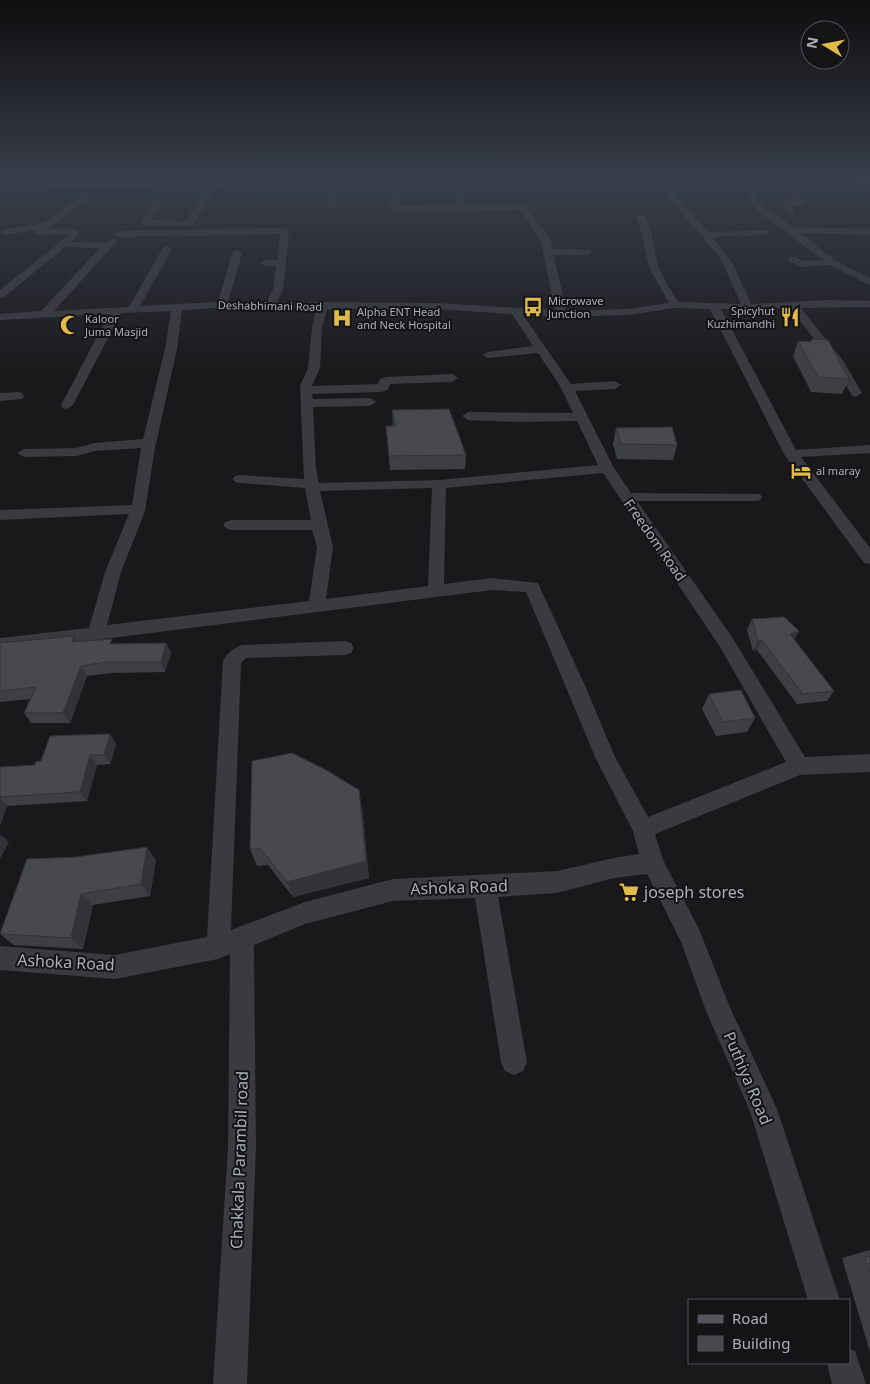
<svg xmlns="http://www.w3.org/2000/svg" width="870" height="1384" viewBox="0 0 870 1384" font-family="'Noto Sans',sans-serif">
	<rect width="100%" height="100%" fill="#19191b"/>
	<g fill="none" stroke-linecap="round" stroke-linejoin="round">
		<g fill="#3a3a3f" fill-rule="evenodd">
			<polygon points="148,180 156,180 152,188 44,188 40,186 44,184 146,184"/>
			<polygon points="265,180 263,185 260,185 216,187 192,226 145,226 141,223 154,201 161,203 151,220 186,221 210,183"/>
			<polygon points="327,180 335,180 336,206 332,209 328,206"/>
			<path d="M391,180H399V206L458,205L455,180H463L466,205H525L551,241L552,249L590,250L592,252L587,255H554L566,311L627,309L669,303L649,267L642,234L636,216L640,213C653,219 654,255 659,268C664,280 672,291 678,302L741,304L721,259L665,193L669,191H672L708,232L768,230L769,232L765,235L712,237L733,264L751,304L830,300L870,301V307L801,308L844,362L862,393L856,397L852,396L835,366L790,308L721,309L796,450L870,445V453L801,457L870,548V564L864,563L784,454L710,309L675,308L627,315L561,317L523,315L571,384L615,381L621,385L615,389L575,391L614,468L631,493L760,494L762,497L760,500L755,501H637L732,637L805,757L870,754V772L800,775L655,834L663,860L699,929L729,1005L777,1109L840,1300H808L750,1111L706,1011L681,942L647,874L614,878L557,893L498,897L527,1062L523,1071L514,1075L505,1071L501,1062L475,898L393,901L305,924L254,945L256,1146L247,1384H213L228,1146L230,954L218,959L115,979L0,970V946L115,955L207,937L223,661C227,653 234,648 242,645L345,641L351,643L354,648L351,653L345,655L246,658L241,663L231,930L305,902L393,879L557,871L614,858L639,854L633,831L596,759L526,592L492,590L103,639L96,641L91,640L0,652V638L89,628L105,572L129,514L0,520V510L132,505L141,448L95,451L77,456L24,457L17,453L24,449L76,448L94,443L143,439L165,349L171,311L121,313L73,405L67,409L63,408L61,405L109,314L0,320V314L41,311L100,248L65,247L4,297L0,298V290L70,234L38,235L34,232L35,230L5,235L1,232L5,229L44,223L84,194L91,196L48,229H78L79,235L71,242L105,243L112,238L117,241L54,311L129,307L162,249L167,246L172,249L140,306L218,302L232,253L237,250L242,253L228,302H267L273,289L276,266H265L260,263L265,260H277L280,234L119,237L114,234L119,231L285,228L289,231L283,289L277,302L434,303L555,310L541,241L520,210L395,212L391,209ZM215,308L316,309L312,327L308,368L300,386L304,479L240,475L235,476L233,479L235,482L240,483L305,488L311,520H231L226,522L223,525L226,528L231,530H312L317,547L309,601L107,625L121,572L145,511L155,448L177,349L182,310ZM327,309H434L512,314L533,346L488,352L482,355L488,358L538,353L560,386L573,413L468,412L462,416L468,420L519,422L577,421L598,465L439,480L319,483L316,468L313,407L370,406L376,402L370,398L313,399L312,394L381,392L388,390L390,384L452,382L458,378L452,374L387,377L380,379L378,384L312,386L320,368L322,327ZM603,473L720,647L786,762L648,817L615,757L586,688L538,583L492,578L444,584L446,488ZM432,488L428,586L326,599L333,547L320,491Z"/>
			<polygon points="738,180 747,180 756,188 870,187 870,191 799,193 805,203 801,206 792,206 795,212 791,215 788,214 782,204 786,201 795,201 791,193 758,193 758,201 764,207 793,227 870,229 870,235 801,233 836,261 870,278 870,285 830,265 801,267 789,261 789,257 795,257 803,261 823,260 758,211 750,201 750,191 719,189 715,187 719,185 744,186"/>
			<polygon points="18,392 22,393 24,396 22,399 0,401 0,393"/>
			<polygon points="849,1349 855,1351 866,1384 832,1384 827,1363 849,1363"/>
		</g>
		<polygon fill="#56575e" fill-rule="evenodd" points="854,180 870,181 870,187 856,182"/>
		<polyline stroke="#53545a" stroke-width="2" stroke-dasharray="3 2.5" stroke-linecap="butt" points="864,180 870,182"/>
	</g>
	<g fill="#3e3f42">
		<polygon points="798,341 811,342 849,379 842,394 811,392 793,356"/>
		<polygon points="392,410 466,455 465,469 390,470 386,426 393,426"/>
		<polygon points="616,428 677,445 673,460 617,459 613,444"/>
		<polygon points="752,619 799,631 794,640 834,691 827,701 797,704 757,650 753,651 747,630"/>
		<polygon points="77,642 114,644 166,643 171,653 165,672 112,673 87,676 70,723 31,723 24,713 31,699 0,702 0,643"/>
		<polygon points="709,694 755,718 747,732 716,736 702,709"/>
		<polygon points="110,734 116,744 110,764 97,765 87,801 7,806 0,826 0,767 35,765 41,761"/>
		<polygon points="362,808 369,878 293,897 268,865 257,866 250,849"/>
		<polygon points="27,859 156,860 150,896 93,905 83,949 14,945 0,934"/>
		<polygon points="870,1250 870,1352 842,1258"/>
	</g>
	<g fill="#323336">
		<polygon points="799,631 793,642 790,634"/>
		<polygon points="74,636 80,646 72,642"/>
		<polygon points="762,640 757,650 753,651 758,641"/>
		<polygon points="166,643 171,653 165,672 161,662"/>
		<polygon points="81,666 87,676 70,723 63,713"/>
		<polygon points="110,734 116,744 110,764 104,755"/>
		<polygon points="90,755 97,765 87,801 80,792"/>
		<polygon points="359,790 362,808 369,878 293,897 287,882"/>
		<polygon points="0,798 7,806 0,826"/>
		<polygon points="0,834 9,842 0,859"/>
		<polygon points="147,847 156,860 150,896 141,884"/>
		<polygon points="81,894 93,905 83,949 71,938"/>
	</g>
	<g fill="#48494d" stroke="#323336">
		<polygon points="812,339 828,340 849,379 818,377 798,341 811,342"/>
		<polygon points="449,409 466,455 389,456 386,426 396,426 392,410"/>
		<polygon points="672,427 677,445 621,444 616,428"/>
		<polygon points="784,617 799,631 790,634 834,691 803,694 762,640 758,641 752,619"/>
		<polygon points="74,636 72,642 112,639 110,644 166,643 161,662 106,662 81,666 63,713 24,713 36,687 0,691 0,643"/>
		<polygon points="741,690 755,718 723,722 709,694"/>
		<polygon points="110,734 104,755 90,755 80,792 0,797 0,767 35,765 36,762 41,761 50,736"/>
		<polygon points="292,753 326,770 359,790 366,861 287,882 261,849 250,849 252,761"/>
		<polygon points="147,847 141,884 81,894 71,938 0,934 27,859 76,857"/>
		<polygon points="870,1256 870,1273 865,1257"/>
	</g>
	<linearGradient id="sky" x2="0" y2="1"><stop stop-color="#0e0e0f"/><stop offset="0.48" stop-color="#383e4a"/><stop offset="1" stop-color="#383e4a" stop-opacity="0"/></linearGradient>
	<rect width="870" height="374" fill="url(#sky)"/>
	<defs>
		<symbol id="bus-bare" viewBox="-9 -9 18 18"><path d="M-5-6H5V4H4V6H2V4H-2V6H-4V4H-5ZM-3.5-4V0h7V-4ZM-3.5 1.2v1.5H-2V1.2ZM2 1.2v1.5H3.5V1.2Z" fill="#e1bb4a" stroke="#141416" stroke-width="2.5" paint-order="stroke"/></symbol>
		<symbol id="restaurant-bare" viewBox="-9 -9 18 18"><path d="M-5-6h1v4h1v-4h1v4h1v-4h1v5L-1.5 .5V6h-2V.5L-5-1ZM5-6V6H3V1.5H1.5Q1.5-4 5-6Z" fill="#e1bb4a" stroke="#141416" stroke-width="2.5" paint-order="stroke"/></symbol>
		<symbol id="hospital-bare" viewBox="-9 -9 18 18"><path d="M-5-5h3v3.5h4V-5h3V5h-3V1.5h-4V5h-3Z" fill="#e1bb4a" stroke="#141416" stroke-width="2.5" paint-order="stroke"/></symbol>
		<symbol id="mosque-bare" viewBox="-9 -9 18 18"><path d="M3.5-4.9A6 6 0 1 0 3.5 4.9A5 5 0 1 1 3.5-4.9Z" fill="#e1bb4a" stroke="#141416" stroke-width="2.5" paint-order="stroke"/></symbol>
		<symbol id="hotel-bare" viewBox="-9 -9 18 18"><path d="M-6-4.5h1.5V1H6V5H4.5V3h-9V5H-6ZM-4 0a1.8 1.8 0 1 1 3.6 0ZM.5 0V-2.5h3Q6-2.5 6 0Z" fill="#e1bb4a" stroke="#141416" stroke-width="2.5" paint-order="stroke"/></symbol>
		<symbol id="supermarket-bare" viewBox="-9 -9 18 18"><path d="M-6-5.5h2.5l.6 2H6L4.5 2H-2.5L-4.4-4H-6ZM-1.5 3.2a1.3 1.3 0 1 0 .1 0ZM3 3.2a1.3 1.3 0 1 0 .1 0Z" fill="#e1bb4a" stroke="#141416" stroke-width="2.5" paint-order="stroke"/></symbol>
	</defs>
	<g fill-rule="evenodd">
		<use href="#bus-bare" x="519" y="293" width="28" height="28"/>
		<use href="#restaurant-bare" x="776" y="303" width="28" height="28"/>
		<use href="#hospital-bare" x="328" y="304" width="28" height="28"/>
		<use href="#mosque-bare" x="56" y="311" width="28" height="28"/>
		<use href="#hotel-bare" x="787" y="457" width="28" height="28"/>
		<use href="#supermarket-bare" x="615" y="878" width="28" height="28"/>
	</g>
	<g text-anchor="middle" stroke-width="4" stroke-linejoin="round" paint-order="stroke">
		<g font-size="11" fill="#acafb9" stroke="#141416" text-anchor="start">
			<text x="548" y="305">Microwave<tspan x="548" dy="13">Junction</tspan></text>
			<text x="775" y="315" text-anchor="end">Spicyhut<tspan x="775" dy="13">Kuzhimandhi</tspan></text>
			<text x="357" y="316">Alpha ENT Head<tspan x="357" dy="13">and Neck Hospital</tspan></text>
			<text x="85" y="323">Kaloor<tspan x="85" dy="13">Juma Masjid</tspan></text>
			<text x="816" y="475">al maray</text>
		</g>
		<g font-size="11" fill="#acafb9" stroke="#141416">
			<text transform="translate(270 306) rotate(1)" y="4">Deshabhimani Road</text>
		</g>
		<g font-size="14" fill="#acafb9" stroke="#141416">
			<text transform="translate(655 540) rotate(55)" y="5">Freedom Road</text>
		</g>
		<g font-size="16" fill="#acafb9" stroke="#141416">
			<text transform="translate(459 887) rotate(-2)" y="6">Ashoka Road</text>
			<text transform="translate(66 962) rotate(3)" y="6">Ashoka Road</text>
			<text transform="translate(748 1078) rotate(67)" y="6">Puthiya Road</text>
			<text transform="translate(239 1160) rotate(-88)" y="6">Chakkala Parambil road</text>
		</g>
		<g font-size="16" fill="#acafb9" stroke="#141416" text-anchor="start">
			<text x="644" y="898">joseph stores</text>
		</g>
	</g>
	<rect x="688" y="1299" width="162" height="65" fill="#141416" stroke="#515257"/>
	<rect x="698" y="1315" width="25" height="8" fill="#56575e" stroke="#515257"/>
	<text x="732" y="1324" font-size="15" fill="#acafb9">Road</text>
	<rect x="698" y="1336" width="25" height="15" fill="#48494d" stroke="#515257"/>
	<text x="732" y="1349" font-size="15" fill="#acafb9">Building</text>
	<g transform="translate(825 45) rotate(280)"><circle r="24" fill="#141416" stroke="#515257"/>
	<path d="M0-4L9 19L0 12L-9 19Z" fill="#e1bb4a"/>
	<text y="-8" font-size="14" font-weight="bold" text-anchor="middle" fill="#acafb9">N</text>
	</g>
</svg>
